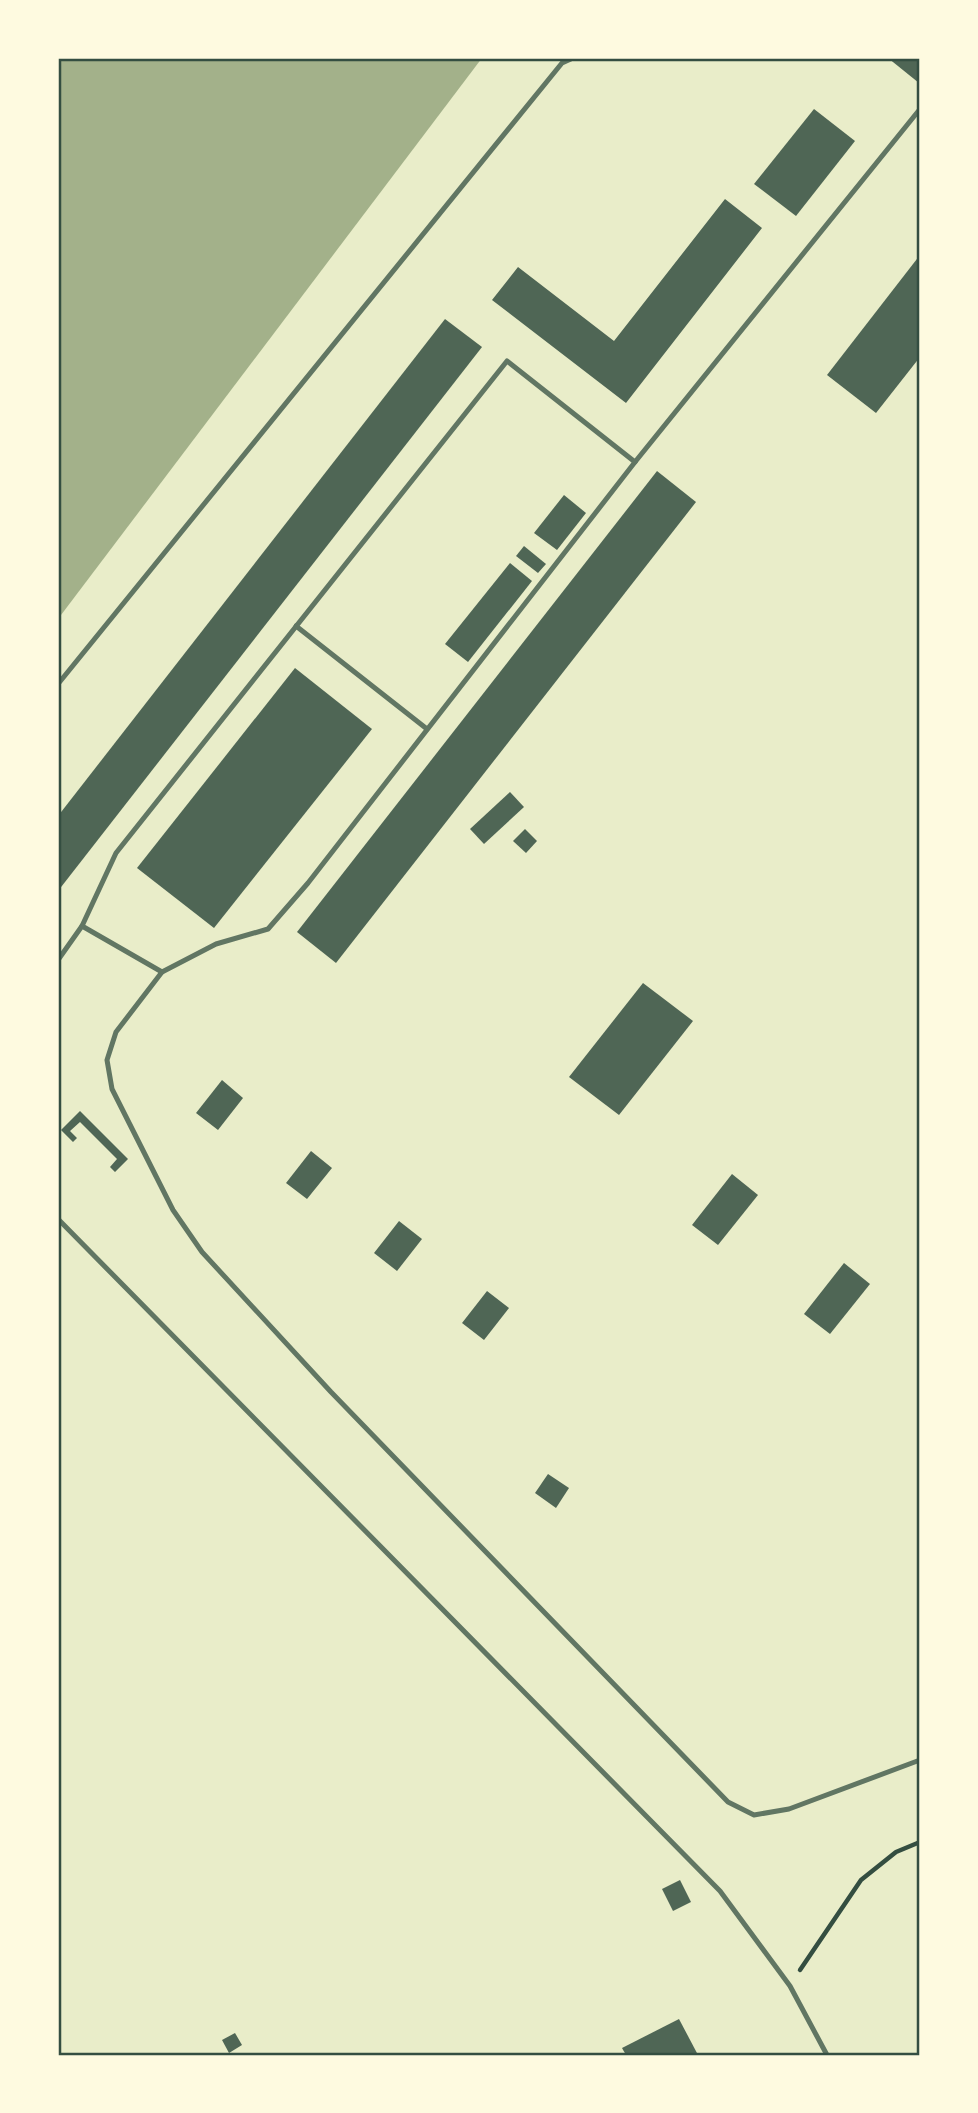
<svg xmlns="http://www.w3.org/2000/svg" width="978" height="2113" viewBox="0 0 978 2113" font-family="'Varela Round',sans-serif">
	<rect width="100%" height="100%" fill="#e9edc9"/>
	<polygon fill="#a3b18a" points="58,58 482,58 58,619"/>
	<g fill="#4f6655">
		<polygon points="888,58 920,58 920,80 919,83"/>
		<polygon points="814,109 855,141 796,216 754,184"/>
		<polygon points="725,199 762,228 626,403 492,300 518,267 614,341"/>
		<polygon points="920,255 920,357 876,413 827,375"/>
		<polygon points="445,319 482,347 58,891 58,816"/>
		<polygon points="657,471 696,502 336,963 297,932"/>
		<polygon points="564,495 586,513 557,550 534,533"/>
		<polygon points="524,546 546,564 538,573 516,556"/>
		<polygon points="510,563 532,581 468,662 445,644"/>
		<polygon points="295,668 372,729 214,928 137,868"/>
		<polygon points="510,792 524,807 484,844 470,829"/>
		<polygon points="525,829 537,841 526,853 513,841"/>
		<polygon points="643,983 693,1021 619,1115 569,1077"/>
		<polygon points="222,1080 243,1098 218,1130 196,1113"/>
		<polygon points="80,1111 128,1159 115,1172 110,1167 117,1159 80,1122 70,1131 77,1138 73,1142 61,1130"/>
		<polygon points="311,1151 332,1168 307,1199 286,1183"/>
		<polygon points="732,1174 758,1195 718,1245 692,1225"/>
		<polygon points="399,1221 422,1239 397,1271 374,1253"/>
		<polygon points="844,1263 870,1284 830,1334 804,1314"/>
		<polygon points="487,1291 509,1308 484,1340 462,1323"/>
		<polygon points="548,1474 569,1488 556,1508 535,1493"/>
		<polygon points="680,1880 691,1902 673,1911 662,1889"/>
		<polygon points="679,2019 698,2055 626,2055 622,2048"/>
		<polygon points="235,2033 242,2045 229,2053 222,2040"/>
	</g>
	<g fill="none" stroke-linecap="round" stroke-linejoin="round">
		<polyline stroke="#344e41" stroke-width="4.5" points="800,1970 861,1880 896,1852 920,1842"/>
		<g stroke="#617663" stroke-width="5">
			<polyline points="920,109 635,462 308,883 268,929 216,944 162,972 116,1032 107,1060 112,1089 173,1210 202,1252 331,1392 728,1802 754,1815 789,1809 920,1760"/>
			<polyline points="296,626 427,729"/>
			<polyline points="58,684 562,63 573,58"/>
			<polyline points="82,926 162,972"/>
			<polyline points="58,960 82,926 116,853 507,361 635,462"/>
			<polyline points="58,1219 720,1891 790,1986 827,2055"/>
		</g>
	</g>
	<rect width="978" height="2113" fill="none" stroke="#fefae0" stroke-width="119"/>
	<rect x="60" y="60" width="858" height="1994" fill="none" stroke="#344e41" stroke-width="2.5"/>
</svg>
